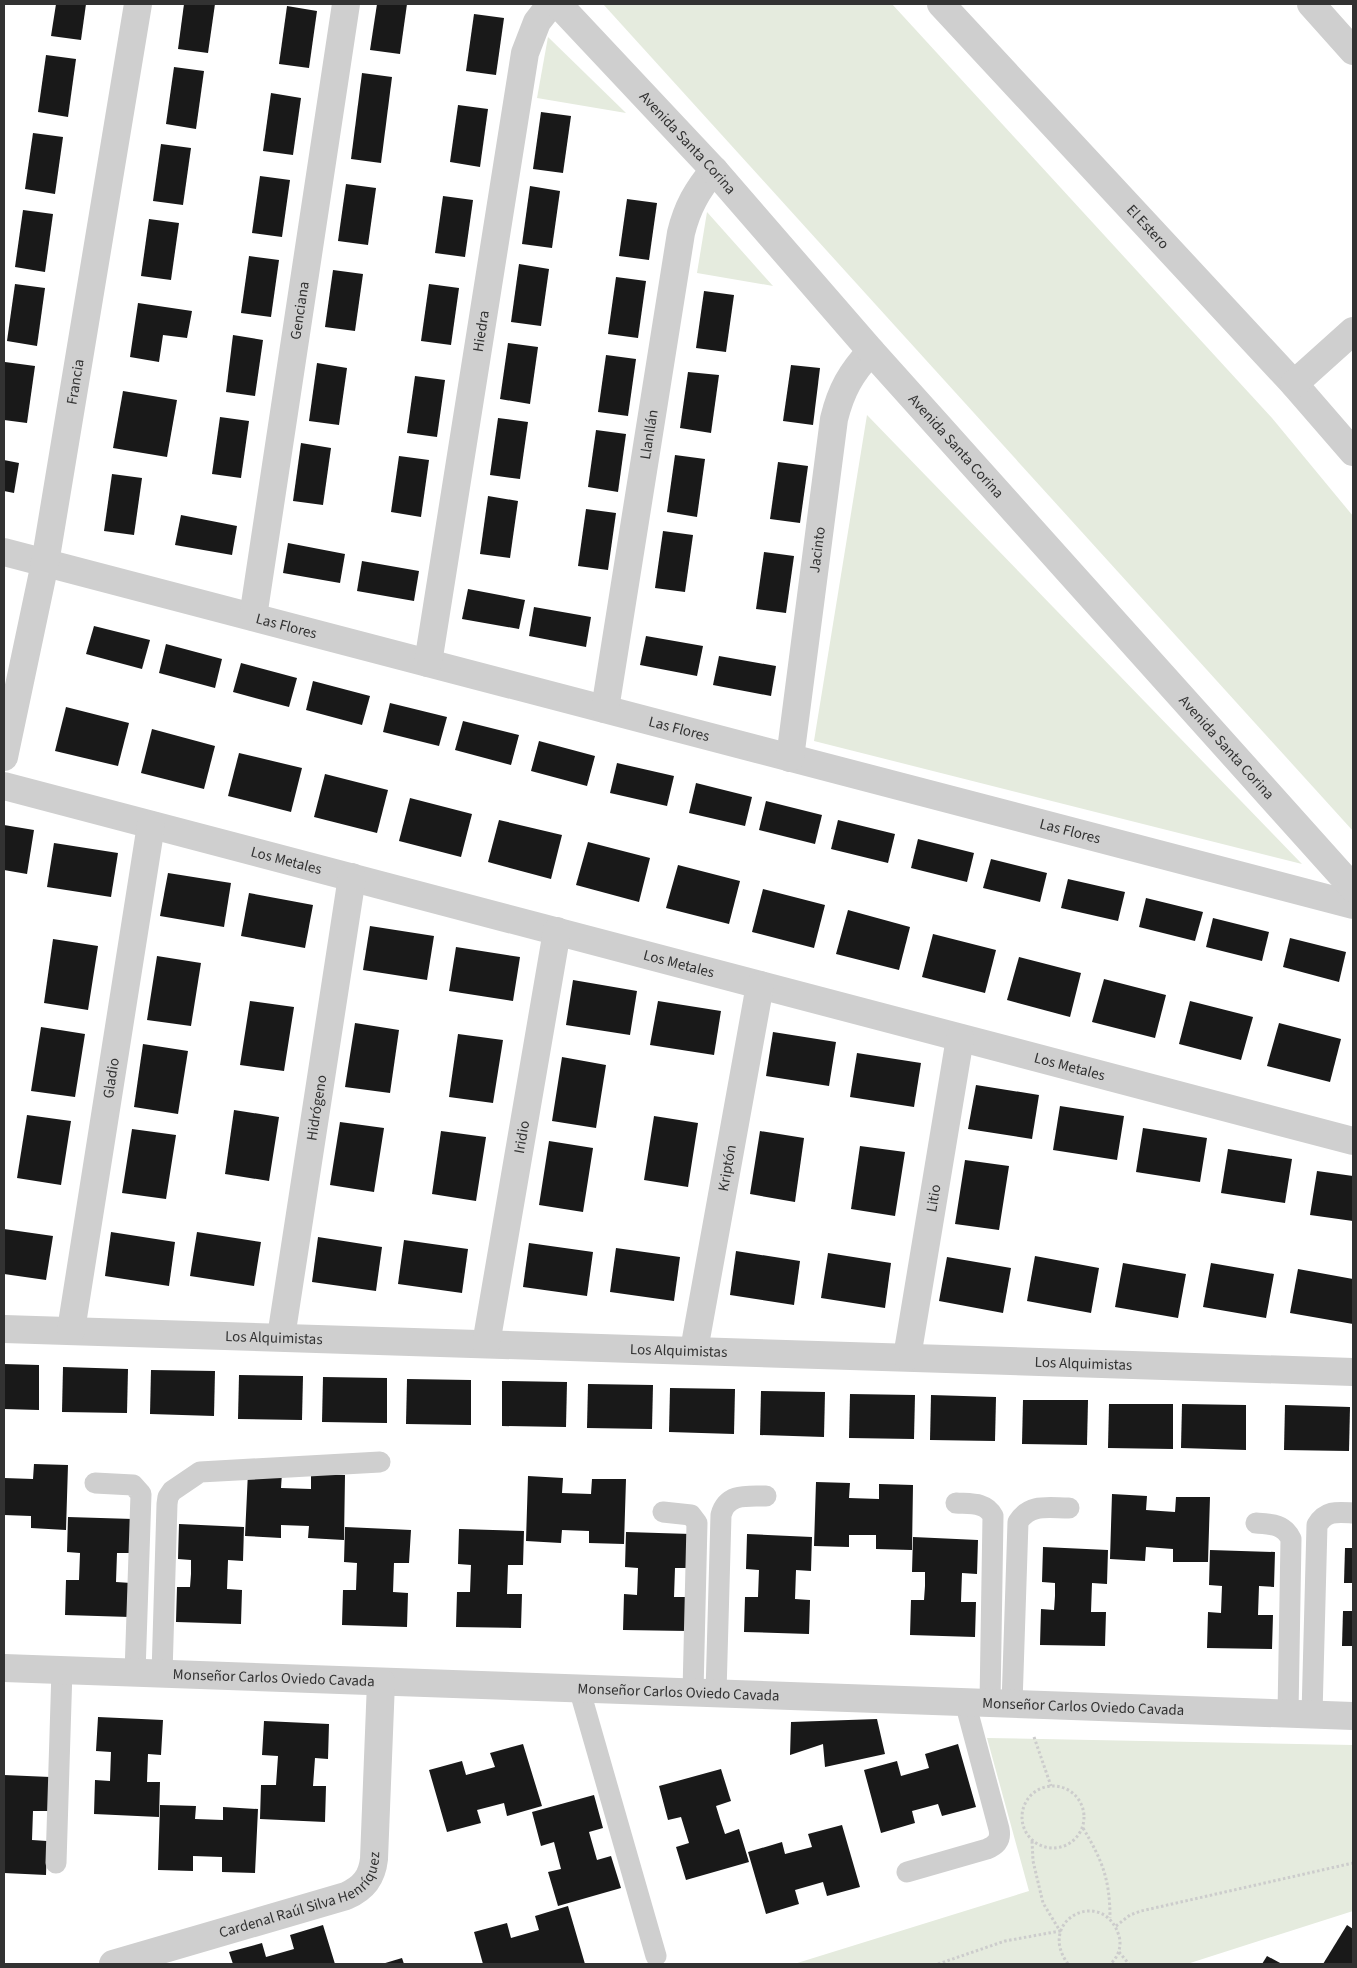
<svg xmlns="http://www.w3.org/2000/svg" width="1357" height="1968" viewBox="0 0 1357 1968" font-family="'Source Sans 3',sans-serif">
	<rect width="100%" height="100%" fill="#fff"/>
	<g fill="#e5ebde">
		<polygon points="603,4 892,4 1272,418 1353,516 1353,831"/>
		<polygon points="548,37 626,113 537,98"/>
		<polygon points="707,212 773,286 697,273"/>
		<polygon points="867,415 1302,864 814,741"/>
		<polygon points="987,1738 1353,1745 1353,1911 1187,1964 794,1964 1029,1891"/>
	</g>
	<g fill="#191919">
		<polygon points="56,4 86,4 81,40 51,36"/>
		<polygon points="184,4 215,4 208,53 178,49"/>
		<polygon points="377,4 407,4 400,54 370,50"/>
		<polygon points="287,6 317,11 309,68 279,64"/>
		<polygon points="474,14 504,18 496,75 466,71"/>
		<polygon points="46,55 76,59 68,117 38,112"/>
		<polygon points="174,67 204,71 196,129 166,124"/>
		<polygon points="362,73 392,77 381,163 351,159"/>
		<polygon points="271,93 301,98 293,155 263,151"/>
		<polygon points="458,105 488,109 480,167 450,162"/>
		<polygon points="541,112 571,116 563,173 533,169"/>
		<polygon points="33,133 63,137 55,194 25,189"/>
		<polygon points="161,144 191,148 183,205 153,201"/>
		<polygon points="260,176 290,180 282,237 252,233"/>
		<polygon points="346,184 376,188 368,245 338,241"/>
		<polygon points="530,186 560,191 552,248 522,244"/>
		<polygon points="443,196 473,200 465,257 435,253"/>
		<polygon points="627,199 657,203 649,260 619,256"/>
		<polygon points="23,210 53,214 45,272 15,267"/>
		<polygon points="149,219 179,223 171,280 141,276"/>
		<polygon points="249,256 279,260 271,317 241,313"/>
		<polygon points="519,264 549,269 541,326 511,322"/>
		<polygon points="333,270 363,274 355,331 325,327"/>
		<polygon points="616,277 646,281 638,338 608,334"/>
		<polygon points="15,284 45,288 37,346 7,341"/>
		<polygon points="429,284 459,288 451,345 421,341"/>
		<polygon points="704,291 734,295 726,352 696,348"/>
		<polygon points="138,303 192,311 187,338 163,335 159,362 130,357"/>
		<polygon points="233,335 263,340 255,396 226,392"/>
		<polygon points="508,343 538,347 530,404 500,399"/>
		<polygon points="606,355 636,359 628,416 598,412"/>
		<polygon points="5,362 35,366 27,423 4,420"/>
		<polygon points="317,363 347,368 339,425 309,421"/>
		<polygon points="791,365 820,368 813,425 783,421"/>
		<polygon points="688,372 719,375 711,433 680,428"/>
		<polygon points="415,376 445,380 437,437 407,433"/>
		<polygon points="123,391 177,400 167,457 113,448"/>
		<polygon points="220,417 249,421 241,478 212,474"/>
		<polygon points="498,418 528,422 520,479 490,475"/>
		<polygon points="596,430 626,434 618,492 588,487"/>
		<polygon points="301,443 331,448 323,505 293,501"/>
		<polygon points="675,455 705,459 697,517 667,512"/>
		<polygon points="399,456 429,460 421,517 391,512"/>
		<polygon points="4,460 19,463 14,493 4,491"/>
		<polygon points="778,462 808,466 800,523 770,519"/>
		<polygon points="112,474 142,478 134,535 104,531"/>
		<polygon points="488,496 518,501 510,558 480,554"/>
		<polygon points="586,509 616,513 608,570 578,566"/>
		<polygon points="181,515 237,526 232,555 175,545"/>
		<polygon points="663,531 693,535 685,592 655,588"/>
		<polygon points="288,543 345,554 340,583 283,573"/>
		<polygon points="764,552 794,556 786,613 756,609"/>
		<polygon points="362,561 419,571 414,601 357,591"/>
		<polygon points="468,589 525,600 519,629 462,619"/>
		<polygon points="534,607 591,617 586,647 529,636"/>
		<polygon points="94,626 150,640 142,669 86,654"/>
		<polygon points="646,636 703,646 697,676 640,665"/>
		<polygon points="166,644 222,659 215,688 159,673"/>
		<polygon points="719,656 776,666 771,696 713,685"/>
		<polygon points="241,663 297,678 289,707 233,692"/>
		<polygon points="313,681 370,696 362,725 306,710"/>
		<polygon points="390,703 447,717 439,746 383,732"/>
		<polygon points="66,707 129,723 118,766 55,751"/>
		<polygon points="463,721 519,735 511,765 455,750"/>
		<polygon points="152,729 215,746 204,789 141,773"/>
		<polygon points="539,741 595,756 587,786 531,771"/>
		<polygon points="239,753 302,768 291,812 228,796"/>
		<polygon points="617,763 674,776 667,806 610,793"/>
		<polygon points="325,774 388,790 377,833 314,817"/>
		<polygon points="696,783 752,797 745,826 689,813"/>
		<polygon points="410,798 472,814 461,857 399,841"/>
		<polygon points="766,801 822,815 815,844 759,830"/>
		<polygon points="499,820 562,835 551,879 488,862"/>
		<polygon points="838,820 895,834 888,863 831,849"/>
		<polygon points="4,825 34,830 27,874 4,870"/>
		<polygon points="918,839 974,853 967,882 911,868"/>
		<polygon points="588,842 650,858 639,902 576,885"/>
		<polygon points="54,843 118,853 111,897 47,887"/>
		<polygon points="991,859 1047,873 1040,902 983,888"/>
		<polygon points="678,865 740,881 729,924 666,908"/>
		<polygon points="168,873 231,883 224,927 160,916"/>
		<polygon points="1068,879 1125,892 1118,921 1061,908"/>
		<polygon points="763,889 825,905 814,948 752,932"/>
		<polygon points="249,893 313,905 305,948 241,936"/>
		<polygon points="1146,898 1203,912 1195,941 1139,927"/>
		<polygon points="848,910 910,927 899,970 836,954"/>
		<polygon points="1213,918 1269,932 1262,961 1206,947"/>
		<polygon points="370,926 434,936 427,980 363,970"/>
		<polygon points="933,934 996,950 985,993 922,977"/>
		<polygon points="1290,938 1346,952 1339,982 1283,967"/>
		<polygon points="53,939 98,946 88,1010 44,1003"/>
		<polygon points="456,947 520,957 513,1001 449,991"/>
		<polygon points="157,956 201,963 191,1026 147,1020"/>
		<polygon points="1019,957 1081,973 1070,1017 1007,1000"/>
		<polygon points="1104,979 1166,995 1155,1038 1092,1022"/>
		<polygon points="573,980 637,991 630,1035 566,1025"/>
		<polygon points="250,1001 294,1007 284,1071 240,1065"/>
		<polygon points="658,1001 721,1011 714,1055 650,1045"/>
		<polygon points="1190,1001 1253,1017 1241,1060 1179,1044"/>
		<polygon points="355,1023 399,1030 390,1093 345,1087"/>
		<polygon points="1279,1023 1341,1039 1330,1082 1267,1066"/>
		<polygon points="41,1027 85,1034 75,1097 31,1091"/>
		<polygon points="773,1032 836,1042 829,1086 766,1076"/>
		<polygon points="458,1034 503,1040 493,1103 449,1097"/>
		<polygon points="143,1044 188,1051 178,1114 134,1107"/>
		<polygon points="857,1053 921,1063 914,1107 850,1097"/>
		<polygon points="562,1057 606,1065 596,1128 552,1121"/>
		<polygon points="976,1085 1039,1095 1032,1139 968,1129"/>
		<polygon points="1060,1106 1124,1116 1117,1160 1053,1150"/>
		<polygon points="234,1110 279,1117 269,1181 225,1174"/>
		<polygon points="27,1115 71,1121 61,1185 17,1178"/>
		<polygon points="654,1116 698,1123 688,1187 644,1180"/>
		<polygon points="340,1122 384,1128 374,1192 330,1185"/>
		<polygon points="1143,1128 1207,1138 1200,1182 1136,1172"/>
		<polygon points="132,1129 176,1135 166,1199 122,1193"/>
		<polygon points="441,1131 486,1137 476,1201 432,1194"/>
		<polygon points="760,1131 804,1138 795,1202 750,1194"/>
		<polygon points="549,1141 593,1148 583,1212 539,1205"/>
		<polygon points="860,1146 905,1152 895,1216 851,1209"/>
		<polygon points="1228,1149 1292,1159 1285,1203 1221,1193"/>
		<polygon points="965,1160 1009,1166 999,1230 955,1224"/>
		<polygon points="1317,1171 1353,1176 1353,1221 1310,1215"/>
		<polygon points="4,1229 53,1236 46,1280 4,1274"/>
		<polygon points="111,1232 175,1242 169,1286 105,1276"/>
		<polygon points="197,1232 261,1242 254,1286 190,1276"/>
		<polygon points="318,1237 382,1247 376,1291 312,1282"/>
		<polygon points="404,1240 468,1249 462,1293 398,1284"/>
		<polygon points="529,1243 593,1252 587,1296 523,1287"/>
		<polygon points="616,1248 680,1257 674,1301 610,1292"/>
		<polygon points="736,1251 800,1261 794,1305 730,1295"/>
		<polygon points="828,1253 891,1263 885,1308 821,1298"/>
		<polygon points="1035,1256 1099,1268 1091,1313 1027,1301"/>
		<polygon points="947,1257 1011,1268 1003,1313 939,1301"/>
		<polygon points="1123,1263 1186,1274 1178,1318 1115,1307"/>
		<polygon points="1211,1263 1274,1274 1266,1318 1203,1307"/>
		<polygon points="1298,1269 1353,1279 1353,1324 1290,1313"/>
		<polygon points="4,1364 39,1365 39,1410 4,1409"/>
		<polygon points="63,1367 128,1369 127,1413 62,1412"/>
		<polygon points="151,1370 215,1371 214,1416 150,1414"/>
		<polygon points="239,1375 303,1376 302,1420 238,1419"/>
		<polygon points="323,1377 387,1378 387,1423 322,1422"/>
		<polygon points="407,1379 471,1380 471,1425 406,1424"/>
		<polygon points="502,1381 567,1382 566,1427 502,1426"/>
		<polygon points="588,1384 653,1385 652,1429 587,1428"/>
		<polygon points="670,1388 735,1389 734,1434 669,1432"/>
		<polygon points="761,1391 825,1392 824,1437 760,1435"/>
		<polygon points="850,1394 915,1395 914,1439 849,1438"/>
		<polygon points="931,1395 996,1397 995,1441 930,1440"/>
		<polygon points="1023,1400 1088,1400 1087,1445 1022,1444"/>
		<polygon points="1109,1404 1173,1404 1173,1449 1108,1448"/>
		<polygon points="1182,1404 1246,1405 1246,1450 1181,1448"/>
		<polygon points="1285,1405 1350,1407 1349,1451 1284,1450"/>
		<polygon points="34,1464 68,1465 66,1530 31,1528 31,1516 4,1515 4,1478 33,1479"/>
		<polygon points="248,1472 282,1473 281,1488 311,1489 311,1474 345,1475 344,1540 308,1538 309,1526 281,1525 281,1538 245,1536"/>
		<polygon points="528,1476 563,1478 562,1493 591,1494 592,1479 626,1479 624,1544 589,1543 589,1531 562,1530 561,1543 526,1541"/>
		<polygon points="816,1482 850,1483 849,1498 879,1499 879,1484 913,1485 912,1550 876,1549 876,1535 849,1535 849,1547 814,1546"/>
		<polygon points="1112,1494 1147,1496 1146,1510 1175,1512 1176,1497 1210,1497 1208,1562 1173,1562 1173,1549 1146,1547 1145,1561 1110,1559"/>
		<polygon points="68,1517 133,1519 132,1553 117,1553 116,1582 131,1583 130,1617 65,1615 66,1580 79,1580 80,1553 67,1552"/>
		<polygon points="179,1524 244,1527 243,1561 228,1560 227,1589 242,1590 241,1624 176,1622 177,1587 190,1587 191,1574 191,1560 178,1559"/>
		<polygon points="345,1527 411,1530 409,1563 394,1563 393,1592 408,1593 407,1627 342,1625 343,1590 356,1590 357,1563 344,1562"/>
		<polygon points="459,1529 524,1531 523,1565 508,1565 507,1594 522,1594 521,1628 456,1627 457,1592 470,1592 471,1565 458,1564"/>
		<polygon points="626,1532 691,1534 690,1568 675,1568 674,1597 689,1597 688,1631 623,1630 624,1594 637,1595 638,1568 625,1567"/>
		<polygon points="747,1534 812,1537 811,1571 796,1570 795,1599 810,1600 809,1634 744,1632 745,1597 758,1597 759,1570 746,1569"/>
		<polygon points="913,1537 978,1540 977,1574 962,1573 961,1602 976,1602 975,1637 910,1635 911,1600 924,1600 925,1586 925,1572 912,1572"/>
		<polygon points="1043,1547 1108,1550 1107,1584 1092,1583 1091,1612 1106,1612 1105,1646 1040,1645 1041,1609 1054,1610 1055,1596 1055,1583 1042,1582"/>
		<polygon points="1345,1548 1353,1548 1353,1583 1344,1583"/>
		<polygon points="1210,1550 1275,1552 1274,1587 1259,1586 1258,1615 1273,1615 1272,1649 1207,1648 1208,1612 1221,1613 1222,1586 1209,1585"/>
		<polygon points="1343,1611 1353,1611 1353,1646 1342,1646"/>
		<polygon points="98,1717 163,1720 161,1755 148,1754 147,1782 160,1782 159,1817 94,1814 95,1780 110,1781 111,1752 96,1751"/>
		<polygon points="877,1719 885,1754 825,1767 823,1744 790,1755 791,1722"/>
		<polygon points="264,1721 329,1724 328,1759 315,1758 313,1786 326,1786 325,1822 260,1819 261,1785 276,1785 278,1756 262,1755"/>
		<polygon points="523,1744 542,1806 507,1816 504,1803 477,1810 481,1823 447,1832 429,1770 462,1761 466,1775 495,1767 490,1753"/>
		<polygon points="958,1744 976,1807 942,1816 938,1804 912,1811 915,1823 881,1833 864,1770 897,1761 901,1776 929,1768 925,1754"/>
		<polygon points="721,1769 731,1801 716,1806 720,1819 725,1834 739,1829 749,1862 686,1880 676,1847 689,1843 681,1817 668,1820 659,1786"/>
		<polygon points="4,1775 50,1777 48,1811 33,1811 32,1840 47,1841 46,1875 4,1873"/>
		<polygon points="594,1795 603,1828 589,1832 597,1860 611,1856 621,1888 558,1906 548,1872 561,1869 554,1842 541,1846 532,1812"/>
		<polygon points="160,1805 196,1806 195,1819 223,1820 223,1807 258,1809 255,1873 222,1872 222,1857 193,1856 193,1871 158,1870"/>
		<polygon points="842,1825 860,1887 827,1896 823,1882 795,1890 799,1904 766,1914 748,1852 782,1842 785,1854 812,1847 808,1834"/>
		<polygon points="568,1906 585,1964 483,1964 474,1932 507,1923 511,1938 539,1930 535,1916"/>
		<polygon points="323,1925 335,1964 233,1964 229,1952 262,1943 266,1957 294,1949 290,1935"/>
		<polygon points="1347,1925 1353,1929 1353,1964 1323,1964"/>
		<polygon points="1267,1956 1282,1964 1262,1964"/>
		<polygon points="402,1958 404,1964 382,1964"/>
	</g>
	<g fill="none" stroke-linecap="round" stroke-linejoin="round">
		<g stroke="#ccc" stroke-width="3" stroke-dasharray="2.5 2.5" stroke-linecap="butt">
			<polyline points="1034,1737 1051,1786"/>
			<circle cx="1053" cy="1817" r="31"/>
			<path d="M1083,1828C1102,1860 1110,1879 1110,1918"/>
			<polyline points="1116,1926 1130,1915 1141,1911 1353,1863"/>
			<polyline points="1119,1952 1129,1964"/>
			<polyline points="938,1964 1005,1941 1060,1931 1043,1903 1033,1861 1032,1841"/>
			<path d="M1068,1964C1035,1919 1104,1886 1119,1936C1122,1946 1118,1958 1110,1964"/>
		</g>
		<g stroke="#cfcfcf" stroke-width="21">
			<polyline points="95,1483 133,1485 141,1494 135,1673"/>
			<path d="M956,1503C971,1504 986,1502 993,1516L990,1703"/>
			<polyline points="663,1512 691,1515 697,1523 693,1692"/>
			<path d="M1256,1523C1271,1524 1284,1524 1291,1539L1288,1713"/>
			<polyline points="162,1674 167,1504 168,1497 172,1491 200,1472 380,1462"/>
			<polyline points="579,1688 656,1956"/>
			<path d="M716,1693L721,1515C727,1493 747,1496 766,1496"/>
			<path d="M1012,1704L1018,1522C1030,1503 1049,1508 1069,1508"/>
			<path d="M1312,1714L1317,1525C1326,1510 1338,1512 1353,1513"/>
			<polyline points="56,1863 62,1670"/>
			<path d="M907,1872L987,1849C997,1845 1001,1839 999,1829L965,1702"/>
		</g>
		<g stroke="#cfcfcf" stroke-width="28">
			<path id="s1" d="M941,4L1294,384L1353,452"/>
			<polyline points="1311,4 1353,51"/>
			<polyline points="1294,384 1353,331"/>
			<path id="s2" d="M4,552L1353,905"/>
			<path id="s3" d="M253,617L346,4"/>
			<path id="s4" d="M428,663L525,53L537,22L551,4"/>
			<path id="s5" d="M605,709L681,233C687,208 697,190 714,170"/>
			<path id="s6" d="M4,757L45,563L138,4"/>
			<path id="s7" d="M790,758L834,419C841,390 851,373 871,351"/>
			<path id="s8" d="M4,786L1353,1141"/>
			<path id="s9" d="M4,1329L1353,1372"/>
			<path id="s10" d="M71,1330L151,825"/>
			<path id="s11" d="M281,1337L352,877"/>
			<path id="s12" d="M486,1344L557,931"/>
			<path id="s13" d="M694,1350L760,985"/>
			<path id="s14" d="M907,1357L960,1038"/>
			<path id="s15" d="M4,1668L1353,1716"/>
			<path id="s16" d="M113,1964L346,1896C364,1888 372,1877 374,1859L381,1682"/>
		</g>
		<path stroke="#cfcfcf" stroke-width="28" id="s17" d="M558,4L714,170L871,351L1353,888"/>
	</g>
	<g text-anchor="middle" stroke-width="5" stroke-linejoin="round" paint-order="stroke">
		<g font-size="15" fill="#323232" stroke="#fff">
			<text dy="5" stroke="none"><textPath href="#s17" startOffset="190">Avenida Santa Corina</textPath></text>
			<text dy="5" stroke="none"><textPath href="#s1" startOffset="304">El Estero</textPath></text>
			<text dy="5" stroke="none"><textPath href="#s3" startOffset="310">Genciana</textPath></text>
			<text dy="5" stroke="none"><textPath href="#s4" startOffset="336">Hiedra</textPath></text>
			<text dy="5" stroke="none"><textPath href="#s6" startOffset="382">Francia</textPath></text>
			<text dy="5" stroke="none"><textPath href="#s5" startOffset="278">Llanllán</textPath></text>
			<text dy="5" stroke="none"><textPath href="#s17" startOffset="595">Avenida Santa Corina</textPath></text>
			<text dy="5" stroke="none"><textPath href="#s7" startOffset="210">Jacinto</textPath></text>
			<text dy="5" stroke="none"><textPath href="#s2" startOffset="292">Las Flores</textPath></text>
			<text dy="5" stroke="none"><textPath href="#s2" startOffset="698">Las Flores</textPath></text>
			<text dy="5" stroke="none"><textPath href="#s17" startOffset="1000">Avenida Santa Corina</textPath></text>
			<text dy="5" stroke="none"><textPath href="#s2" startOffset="1102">Las Flores</textPath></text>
			<text dy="5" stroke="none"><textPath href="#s8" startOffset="292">Los Metales</textPath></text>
			<text dy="5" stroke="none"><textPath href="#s8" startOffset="698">Los Metales</textPath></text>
			<text dy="5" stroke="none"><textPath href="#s8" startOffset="1102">Los Metales</textPath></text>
			<text dy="5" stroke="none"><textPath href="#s10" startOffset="255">Gladio</textPath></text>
			<text dy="5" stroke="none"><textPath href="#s11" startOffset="232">Hidrógeno</textPath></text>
			<text dy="5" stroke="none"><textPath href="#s12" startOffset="210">Iridio</textPath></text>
			<text dy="5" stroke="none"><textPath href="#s13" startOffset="185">Kriptón</textPath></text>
			<text dy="5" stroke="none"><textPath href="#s14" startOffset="161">Litio</textPath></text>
			<text dy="5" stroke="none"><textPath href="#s9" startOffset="270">Los Alquimistas</textPath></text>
			<text dy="5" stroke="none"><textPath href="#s9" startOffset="675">Los Alquimistas</textPath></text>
			<text dy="5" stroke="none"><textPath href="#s9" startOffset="1080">Los Alquimistas</textPath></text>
			<text dy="5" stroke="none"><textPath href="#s15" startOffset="270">Monseñor Carlos Oviedo Cavada</textPath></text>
			<text dy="5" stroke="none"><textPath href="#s15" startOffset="675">Monseñor Carlos Oviedo Cavada</textPath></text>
			<text dy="5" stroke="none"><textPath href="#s15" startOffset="1080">Monseñor Carlos Oviedo Cavada</textPath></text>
			<text dy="5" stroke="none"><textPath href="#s16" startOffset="205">Cardenal Raúl Silva Henríquez</textPath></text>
		</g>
	</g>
	<rect width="1357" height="1968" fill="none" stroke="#323232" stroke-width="10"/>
</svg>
